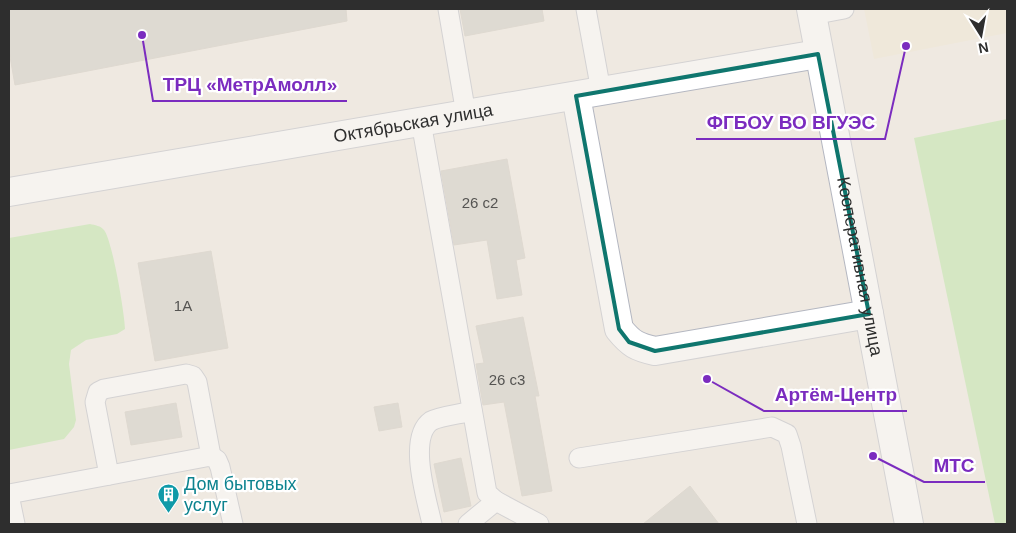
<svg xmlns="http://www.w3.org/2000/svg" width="1016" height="533" viewBox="0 0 1016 533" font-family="Helvetica,sans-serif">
	<rect width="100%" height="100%" fill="#efe9e1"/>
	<polygon fill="#f0e6d1" points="864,9 1007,9 1007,33 874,59"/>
	<g fill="#b6e59e">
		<polygon points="1007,119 1007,524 995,524 914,138"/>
		<path d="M90,224C95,225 101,226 104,230C112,239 125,315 125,329L117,334L86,340L71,350L69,364L76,420L74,427L64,439L9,450V238Z"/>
	</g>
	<g fill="#cbc7bf" stroke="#cbc5ba">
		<polygon points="9,9 346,9 347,21 15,85 9,51"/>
		<polygon points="460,9 542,9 544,21 465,36"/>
		<polygon points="507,159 525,258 516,260 522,295 497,299 487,240 454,245 441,171"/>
		<polygon points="211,251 228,348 155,361 138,263"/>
		<polygon points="523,317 539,396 535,396 552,491 522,496 504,402 483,405 476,364 484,363 476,326"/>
		<polygon points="176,403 182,437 131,445 125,412"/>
		<polygon points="398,403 402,427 379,431 374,407"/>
		<polygon points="461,458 471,506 444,512 434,464"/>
		<polygon points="690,486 719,524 643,524"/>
	</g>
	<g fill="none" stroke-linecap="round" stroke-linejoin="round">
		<defs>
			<g id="service">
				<polyline points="448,9 466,114"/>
				<polyline points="586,9 601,91"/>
				<polyline points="812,15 844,9"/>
				<polyline points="421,122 487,493 496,501 539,524"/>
				<polyline points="579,458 772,427 787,434 791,446 807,524"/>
				<polyline points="109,475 95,402 98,392 104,389 186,374 193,376 197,382 211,456"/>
				<polyline points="9,494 211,456 217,460 220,467 233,524"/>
				<polyline points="9,495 15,524"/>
				<path d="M432,524C427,500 407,438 431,421C440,416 461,414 472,411"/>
				<polyline points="468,524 496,501"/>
			</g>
			<g id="minor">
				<path d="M576,96L619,329C631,344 637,347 655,351L869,314"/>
				<path id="s1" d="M9,192L818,54"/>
			</g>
			<g id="secondary">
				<path id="s2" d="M811,9L909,524"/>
			</g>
		</defs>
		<use href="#service" stroke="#b4b7c1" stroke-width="21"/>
		<use href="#minor" stroke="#b4b7c1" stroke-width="30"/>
		<use href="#secondary" stroke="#b4b7c1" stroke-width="30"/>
		<use href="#service" stroke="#fff" stroke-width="19"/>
		<use href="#minor" stroke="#fff" stroke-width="28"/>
		<use href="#secondary" stroke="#fff" stroke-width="28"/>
	</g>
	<path d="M0 0H1016V533H0ZM818,54L869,314L655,351L629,342L619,329L576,96Z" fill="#efe9e1" fill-opacity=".55" fill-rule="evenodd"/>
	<path fill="none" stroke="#0f766e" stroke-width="4" stroke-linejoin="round" d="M818,54L869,314L655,351L629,342L619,329L576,96Z"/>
	<defs>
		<symbol id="building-pin" viewBox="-11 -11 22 30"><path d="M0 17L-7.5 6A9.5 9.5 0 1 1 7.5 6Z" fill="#0f9aa8" stroke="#fff"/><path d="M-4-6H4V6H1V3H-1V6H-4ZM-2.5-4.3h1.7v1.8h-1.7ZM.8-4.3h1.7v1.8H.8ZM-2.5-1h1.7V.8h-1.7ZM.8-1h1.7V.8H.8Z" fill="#fff"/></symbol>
	</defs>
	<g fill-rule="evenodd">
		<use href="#building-pin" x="156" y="482" width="25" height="34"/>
	</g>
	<g text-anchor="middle" stroke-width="4.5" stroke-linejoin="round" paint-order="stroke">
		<g font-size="15" fill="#555452">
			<text x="480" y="208">26 с2</text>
			<text x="183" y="311">1А</text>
			<text x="507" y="385">26 с3</text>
		</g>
		<g font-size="18" fill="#2e2e2e" stroke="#fff">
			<text dy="6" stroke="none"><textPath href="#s1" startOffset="410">Октябрьская улица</textPath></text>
			<text dy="6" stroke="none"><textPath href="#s2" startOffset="262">Кооперативная улица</textPath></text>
		</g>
		<g font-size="18" fill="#0d838f" stroke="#fff" text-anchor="start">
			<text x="184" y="490">Дом бытовых<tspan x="184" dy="21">услуг</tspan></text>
		</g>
	</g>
	<path fill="none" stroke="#7b2cbf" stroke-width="2" d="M142 35L153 101H347M906 46L885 139H696M707 379L764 411H907M873 456L924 482H985"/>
	<g fill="#7b2cbf" stroke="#fff" stroke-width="2">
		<circle cx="142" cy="35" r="5"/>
		<circle cx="906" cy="46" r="5"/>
		<circle cx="707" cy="379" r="5"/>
		<circle cx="873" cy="456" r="5"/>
	</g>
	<g font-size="19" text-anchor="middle" font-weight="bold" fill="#7b2cbf" stroke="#fff" stroke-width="4.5" stroke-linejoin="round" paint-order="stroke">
		<text x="250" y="91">ТРЦ «МетрАмолл»</text>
		<text x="791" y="129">ФГБОУ ВО ВГУЭС</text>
		<text x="836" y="401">Артём-Центр</text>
		<text x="954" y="472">МТС</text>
	</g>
	<rect width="1016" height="533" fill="none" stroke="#2e2e2e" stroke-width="20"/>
	<g transform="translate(981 35) rotate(169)" stroke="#ffffff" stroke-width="4" paint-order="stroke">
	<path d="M0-4L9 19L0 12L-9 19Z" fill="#2e2e2e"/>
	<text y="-8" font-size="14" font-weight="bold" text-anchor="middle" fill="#2e2e2e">N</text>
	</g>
</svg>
